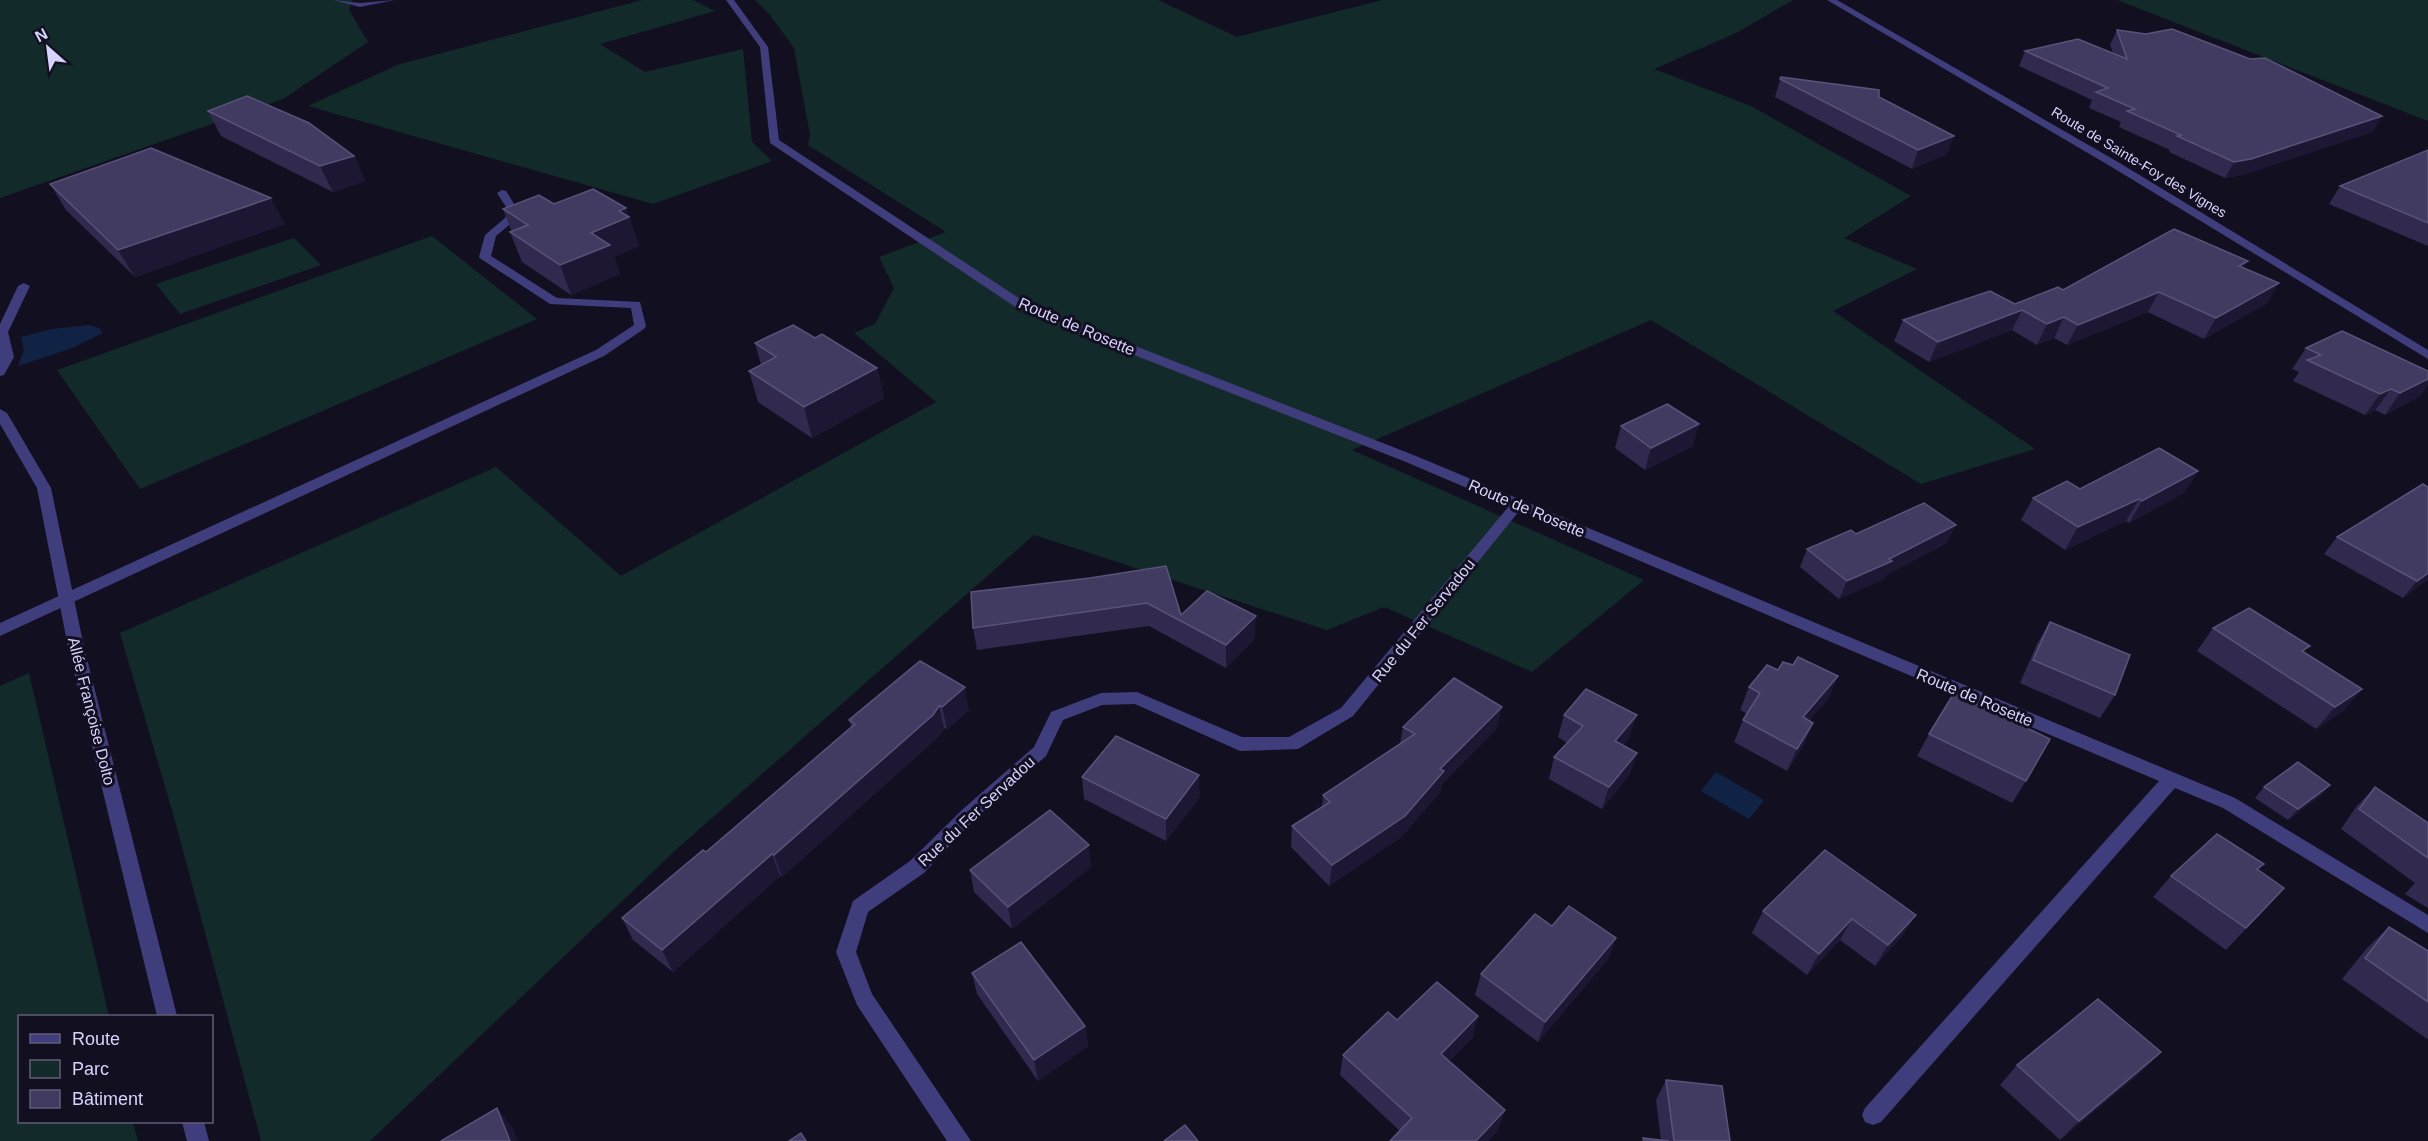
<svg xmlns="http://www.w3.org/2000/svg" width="2428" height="1141" viewBox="0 0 2428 1141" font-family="Arial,sans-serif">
	<rect width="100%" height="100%" fill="#120f21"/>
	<g fill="#122b2a">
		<polygon points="0,0 352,0 349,10 368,42 283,99 0,198"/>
		<polygon points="642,0 693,0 715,11 600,44 645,72 743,49 752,142 772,161 653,204 308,106 397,65"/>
		<polygon points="755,0 1158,0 1237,37 1382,0 1793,0 1738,32 1654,69 1751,106 1911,196 1844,238 1917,269 1833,311 2035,449 1921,484 1651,320 1352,450 1644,580 1532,672 1384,607 1327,630 1034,535 679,847 370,1141 261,1141 174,817 120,633 496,467 621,576 936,402 854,333 875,324 894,288 879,257 946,232 808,145 810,135 794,48 770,15"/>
		<polygon points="2117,0 2428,0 2428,121"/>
		<polygon points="432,236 537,319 140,489 57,370"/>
		<polygon points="294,238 321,265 180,314 156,284"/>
		<polygon points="29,673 109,1016 20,1016 20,1122 133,1122 138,1141 0,1141 0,686"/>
	</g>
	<g fill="#112344">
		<polygon points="89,325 99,328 103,333 72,348 18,366 24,350 21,337 52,329"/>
		<polygon points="1716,772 1764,800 1749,819 1701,791"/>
	</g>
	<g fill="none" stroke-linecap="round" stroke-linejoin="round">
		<polygon fill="#403d7d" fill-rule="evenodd" points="502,190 506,191 518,210 514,221 496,236 491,256 557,298 640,302 646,326 644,329 604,356 0,636 0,623 596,350 634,325 631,308 550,304 481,259 479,257 485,235 505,218 508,210 497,193"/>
		<g fill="#403d7d" fill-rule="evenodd">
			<polygon points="333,0 360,3 395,0 360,7"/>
			<polygon points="726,0 734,0 768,47 779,140 1028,304 1416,456 2235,798 2428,915 2428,933 2223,808 2175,788 1881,1122 1873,1125 1865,1122 1862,1115 1865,1108 2159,781 1520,510 1353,716 1298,749 1240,751 1135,704 1102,705 1063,720 1046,756 975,819 924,873 868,912 856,952 872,994 971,1141 947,1141 857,1005 836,952 853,901 910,861 963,809 1034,747 1051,712 1101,693 1137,692 1242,737 1289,737 1341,708 1509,506 1406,462 1020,310 770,143 760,47"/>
			<polygon points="1827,0 1837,0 2118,162 2428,350 2428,359 2110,166"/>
			<polygon points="24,283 30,286 8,332 14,357 4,375 0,376 0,324 18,286"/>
			<polygon points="0,409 7,413 51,488 84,647 177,1016 157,1016 68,647 37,488 0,424"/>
			<polygon points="182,1122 204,1122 209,1141 187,1141"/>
		</g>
	</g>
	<g fill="#31294e">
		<polygon points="2117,30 2382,116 2372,132 2242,175 2225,178 2169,152 2170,150 2119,127 2121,122 2089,108 2092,100 2019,66 2025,51 2113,53 2110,45"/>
		<polygon points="1781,77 1947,154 1912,169 1775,97"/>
		<polygon points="208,111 354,156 365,181 333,192 221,136"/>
		<polygon points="2428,150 2428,246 2329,204 2340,186"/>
		<polygon points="50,184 285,224 135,277 66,210"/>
		<polygon points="554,204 626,208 639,246 614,257 620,274 571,295 522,262 510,232 512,232 503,209"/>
		<polygon points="2244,268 2267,303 2204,339 2148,312 2067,345 2054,338 2037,345 2012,330 1929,362 1894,341 1903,320 2015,304 2063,290"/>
		<polygon points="815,338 877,368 884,398 812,438 758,402 749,371 761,365 755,343"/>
		<polygon points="2306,348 2428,371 2428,385 2420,396 2385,415 2375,410 2365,415 2293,381 2299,372 2292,369"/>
		<polygon points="1621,426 1693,446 1645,470 1615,448"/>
		<polygon points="2198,471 2184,493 2129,523 2126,521 2065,550 2021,520 2033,498 2080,489"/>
		<polygon points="2428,487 2428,579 2403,598 2324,554 2337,537"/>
		<polygon points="1856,534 1947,543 1886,575 1884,579 1839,599 1800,567 1807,549"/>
		<polygon points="1090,578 1181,615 1255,638 1226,668 1149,626 977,650 973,628"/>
		<polygon points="2050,622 2115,695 2100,718 2020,683 2037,644"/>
		<polygon points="2213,628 2305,653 2362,689 2343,711 2316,729 2197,651"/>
		<polygon points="920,661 969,710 947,729 944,728 938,737 782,877 780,876 673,972 633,940 622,918 706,852 851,727 849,720"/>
		<polygon points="1793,665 1838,676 1828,699 1809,720 1813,723 1803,746 1787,771 1734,742 1743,720 1747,714 1740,710 1749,687 1778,670"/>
		<polygon points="1564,715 1629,738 1623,745 1637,753 1629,775 1602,809 1549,779 1554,757 1567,743 1558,737"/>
		<polygon points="1403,727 1497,728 1442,784 1440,792 1401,837 1329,886 1291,847 1292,826 1322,807 1323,795 1400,744"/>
		<polygon points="1929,734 2026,781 2012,803 1917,756"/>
		<polygon points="1082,777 1200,797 1166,841 1084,799"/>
		<polygon points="2330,785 2320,796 2288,820 2255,798 2264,787"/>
		<polygon points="2375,787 2428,823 2428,908 2405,894 2415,883 2341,829 2356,807"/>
		<polygon points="1825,850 1902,936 1875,966 1840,940 1807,975 1752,933 1763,911"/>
		<polygon points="2264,864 2258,870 2284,888 2226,950 2153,897 2171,876"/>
		<polygon points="1091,867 1012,929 974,892 970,870"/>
		<polygon points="1552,926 1616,938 1608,959 1538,1042 1475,995 1481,974"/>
		<polygon points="2389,927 2428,951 2428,1038 2427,1039 2342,979 2367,948"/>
		<polygon points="972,973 1085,1026 1088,1046 1038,1081 977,994"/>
		<polygon points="1397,1020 1473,1037 1449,1061 1505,1110 1498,1130 1488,1141 1390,1141 1400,1131 1340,1075 1343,1055"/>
		<polygon points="2161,1052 2141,1072 2060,1140 2000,1085 2017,1065"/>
		<polygon points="1666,1080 1730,1141 1642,1141 1643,1138 1661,1140 1656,1100"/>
	</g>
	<g fill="#1d1734">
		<polygon points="2382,116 2372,132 2242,175 2225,178 2234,162"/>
		<polygon points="1954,136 1947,154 1912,169 1918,150"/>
		<polygon points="354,156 365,181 333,192 320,166"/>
		<polygon points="271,198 285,224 135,277 118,250"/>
		<polygon points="626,208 639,246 614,257 620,274 571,295 560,265 591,233 619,211"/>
		<polygon points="2248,261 2236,281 2239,266"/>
		<polygon points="2279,283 2267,303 2204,339 2216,318"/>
		<polygon points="2159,292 2148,312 2067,345 2078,325"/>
		<polygon points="2022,310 2012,330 1929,362 1938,342"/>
		<polygon points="2064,317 2054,338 2037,345 2047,324"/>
		<polygon points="877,368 884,398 812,438 804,407"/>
		<polygon points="2428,379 2428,385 2420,396 2385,415 2400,393"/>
		<polygon points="2391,389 2375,410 2365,415 2380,394"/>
		<polygon points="1699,424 1693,446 1645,470 1651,448"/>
		<polygon points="2198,471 2184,493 2129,523 2142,501"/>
		<polygon points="2139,499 2126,521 2065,550 2078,527"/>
		<polygon points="1956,525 1947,543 1886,575 1884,579 1839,599 1847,581"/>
		<polygon points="2428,573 2428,579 2403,598 2417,581"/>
		<polygon points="1256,616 1255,638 1226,668 1226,645"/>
		<polygon points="1838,676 1828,699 1793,739 1803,717"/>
		<polygon points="965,687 969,710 947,729 942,707"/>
		<polygon points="2362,689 2343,711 2316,729 2335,707"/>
		<polygon points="939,706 944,728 938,737 782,877 774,855"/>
		<polygon points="1502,707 1497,728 1442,784 1440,792 1401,837 1329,886 1332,865 1440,769"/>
		<polygon points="1637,715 1629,738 1608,763 1615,741"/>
		<polygon points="1813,723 1803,746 1787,771 1797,749"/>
		<polygon points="1637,753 1629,775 1602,809 1609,787"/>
		<polygon points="1199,775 1200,797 1166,841 1166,819"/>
		<polygon points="2330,785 2320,796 2288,820 2298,809"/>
		<polygon points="1089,845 1091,867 1012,929 1008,907"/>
		<polygon points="772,854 780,876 673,972 662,950"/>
		<polygon points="1916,915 1902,936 1875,966 1888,945"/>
		<polygon points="1852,919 1840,940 1807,975 1819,954"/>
		<polygon points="1616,938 1608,959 1538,1042 1545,1022"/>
		<polygon points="1478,1016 1473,1037 1436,1075 1441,1054"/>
		<polygon points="1085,1026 1088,1046 1038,1081 1034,1060"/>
		<polygon points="2161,1052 2141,1072 2060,1140 2079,1121"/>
		<polygon points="497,1108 513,1128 518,1141 510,1141"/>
		<polygon points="1505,1110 1498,1130 1488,1141 1476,1141"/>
	</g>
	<g fill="#423b61" stroke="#5a5379" stroke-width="1.5">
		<polygon points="2172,29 2250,59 2265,58 2382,116 2251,159 2234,162 2177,136 2181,135 2127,111 2135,109 2096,92 2108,88 2025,51 2078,39 2127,59 2117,30 2146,34"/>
		<polygon points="1781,77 1879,90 1879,97 1954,136 1918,150 1780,79"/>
		<polygon points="247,96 309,123 354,156 320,166 208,111"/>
		<polygon points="151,148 271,198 118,250 50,184"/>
		<polygon points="2428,150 2428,223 2340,186"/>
		<polygon points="593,189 626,208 619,211 629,217 591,233 610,245 560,265 510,232 528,225 503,209 539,195 554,204"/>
		<polygon points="2174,229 2248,261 2239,266 2279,283 2216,318 2159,292 2078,325 2064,317 2047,324 2022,310 1938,342 1903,320 1990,291 2015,304 2058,287 2063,290"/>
		<polygon points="793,325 815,338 822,334 877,368 804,407 749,371 776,357 755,343"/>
		<polygon points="2342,331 2428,371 2428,379 2400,393 2391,389 2380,394 2307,360 2321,355 2306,348"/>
		<polygon points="1667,404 1699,424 1651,448 1621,426"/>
		<polygon points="2159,448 2198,471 2142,501 2139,499 2078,527 2033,498 2067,481 2080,489"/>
		<polygon points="2423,484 2428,487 2428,573 2417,581 2337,537"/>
		<polygon points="1924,503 1956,525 1889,559 1892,561 1847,581 1807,549 1851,530 1856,534"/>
		<polygon points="1166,566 1181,615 1207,591 1256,616 1226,645 1147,603 973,628 971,592 1090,578"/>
		<polygon points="2249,608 2310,646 2302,651 2362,689 2335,707 2213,628"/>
		<polygon points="2050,622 2130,655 2115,695 2033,660"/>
		<polygon points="1798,657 1838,676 1803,717 1813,723 1797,749 1743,720 1760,693 1749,687 1767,665 1778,670 1783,662 1793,665"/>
		<polygon points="920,661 965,687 942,707 939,706 933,715 774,855 772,854 662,950 622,918 703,850 706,852 855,724 849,720"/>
		<polygon points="1454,678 1502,707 1440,769 1444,771 1405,816 1332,865 1292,826 1330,802 1323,795 1415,734 1403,727"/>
		<polygon points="1586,689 1637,715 1615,741 1637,753 1609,787 1554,757 1583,726 1564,715"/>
		<polygon points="1954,693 2050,739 2026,781 1929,734"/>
		<polygon points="1116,736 1199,775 1166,819 1082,777"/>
		<polygon points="2298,762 2330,785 2298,809 2264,787"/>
		<polygon points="2375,787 2428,823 2428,858 2359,809"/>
		<polygon points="1050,810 1089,845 1008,907 970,870"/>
		<polygon points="2217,834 2264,864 2257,869 2284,888 2246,928 2171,876"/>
		<polygon points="1825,850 1916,915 1888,945 1852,919 1819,954 1763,911"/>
		<polygon points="1569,906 1616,938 1545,1022 1481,974 1535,914 1552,926"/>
		<polygon points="2389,927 2428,951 2428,1002 2365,958"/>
		<polygon points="1021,942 1085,1026 1034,1060 972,973"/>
		<polygon points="1437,982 1478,1016 1441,1054 1505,1110 1476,1141 1390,1141 1412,1118 1343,1055 1388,1012 1397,1020"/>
		<polygon points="2098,999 2161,1052 2079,1121 2017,1065"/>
		<polygon points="1666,1080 1722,1086 1730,1141 1674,1141"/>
		<polygon points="497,1108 510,1141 441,1141"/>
		<polygon points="1185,1125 1198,1141 1164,1141"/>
		<polygon points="801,1133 806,1141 789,1141"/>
		<polygon points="1643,1138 1669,1141 1644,1141"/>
	</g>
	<g text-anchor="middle" stroke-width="6" stroke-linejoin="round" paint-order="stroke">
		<g font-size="14" fill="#d7d2fc" stroke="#120f21">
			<text transform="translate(2139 162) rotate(31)" y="5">Route de Sainte-Foy des Vignes</text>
		</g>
		<g font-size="16" fill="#d7d2fc" stroke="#120f21">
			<text transform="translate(1077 326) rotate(23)" y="6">Route de Rosette</text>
			<text transform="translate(1527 508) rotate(23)" y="6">Route de Rosette</text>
			<text transform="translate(1423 620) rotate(-51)" y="6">Rue du Fer Servadou</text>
			<text transform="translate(1975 697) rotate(23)" y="6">Route de Rosette</text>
			<text transform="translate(92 711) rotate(76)" y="6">Allée Françoise Dolto</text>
			<text transform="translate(976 811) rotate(-43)" y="6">Rue du Fer Servadou</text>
		</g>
	</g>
	<rect x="18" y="1015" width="195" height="108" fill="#120f21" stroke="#615d79" stroke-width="1.5"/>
	<rect x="30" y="1034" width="30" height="9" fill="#403d7d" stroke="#615d79" stroke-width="1.5"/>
	<text x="72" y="1045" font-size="18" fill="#d7d2fc">Route</text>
	<rect x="30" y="1060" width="30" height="18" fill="#122b2a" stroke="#615d79" stroke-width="1.5"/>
	<text x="72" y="1075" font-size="18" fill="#d7d2fc">Parc</text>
	<rect x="30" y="1090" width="30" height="18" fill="#423b61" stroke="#615d79" stroke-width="1.5"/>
	<text x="72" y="1105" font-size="18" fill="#d7d2fc">Bâtiment</text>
	<g transform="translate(48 48) rotate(332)" stroke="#120f21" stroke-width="4.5" paint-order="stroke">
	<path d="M0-4.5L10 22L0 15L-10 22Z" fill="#d7d2fc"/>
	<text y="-9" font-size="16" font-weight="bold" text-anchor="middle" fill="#d7d2fc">N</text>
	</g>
</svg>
